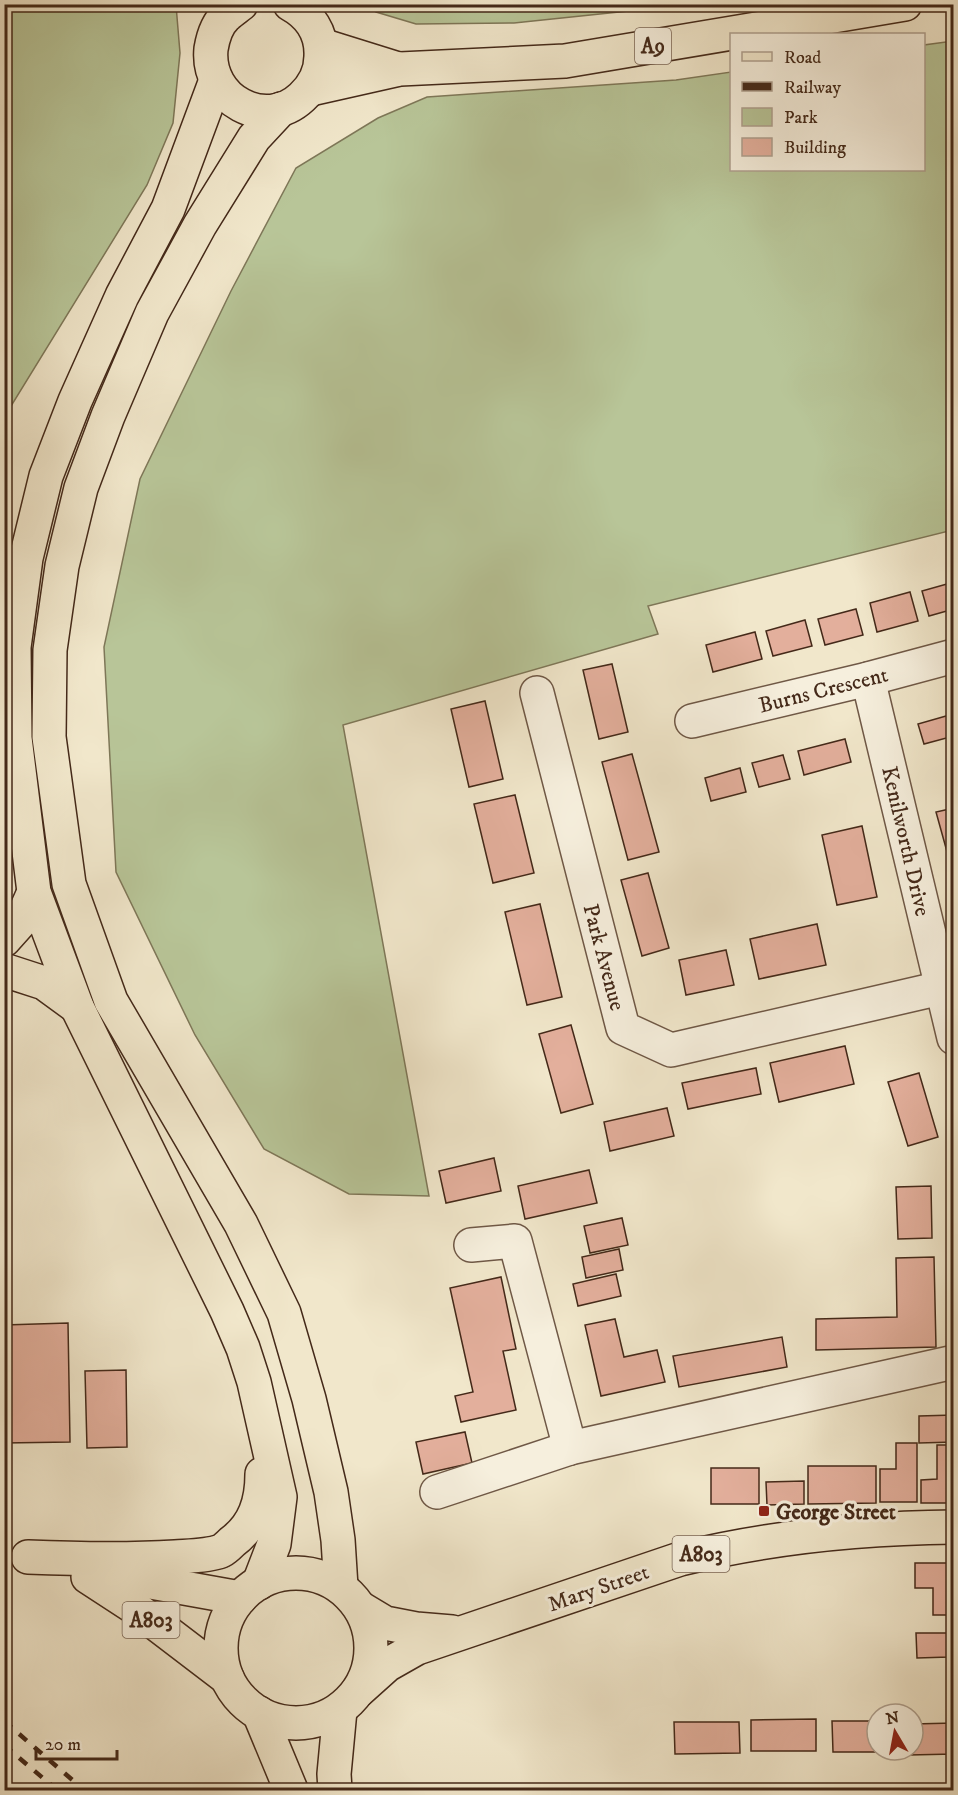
<svg xmlns="http://www.w3.org/2000/svg" width="958" height="1795" viewBox="0 0 958 1795" font-family="'IM FELL DW Pica',serif">
	<rect width="100%" height="100%" fill="#f1e7cb"/>
	<filter id="stains"><feTurbulence type="fractalNoise" baseFrequency=".00333" numOctaves="4"/><feColorMatrix values="0 0 0 0 .2 0 0 0 0 .09 0 0 0 0 .02 0 0 0 .5 -.17"/></filter>
	<radialGradient id="worn" r=".72"><stop offset=".6" stop-color="#630" stop-opacity="0"/><stop offset="1" stop-color="#630" stop-opacity=".3"/></radialGradient>
	<g fill="#b8c598" stroke="#7e7758" stroke-width="1.5">
		<polygon points="5,4 176,5 180,53 173,123 147,185 11,406 5,428"/>
		<path d="M557,4L686,5L514,23L416,24L376,12L367,5C431,4 493,14 557,4Z"/>
		<polygon points="953,41 953,530 648,606 658,634 343,725 429,1196 349,1194 264,1149 195,1035 116,872 104,647 140,479 231,291 296,168 378,118 427,97 676,80 731,72 732,170 924,170 924,45"/>
	</g>
	<g fill="#e3af9c" stroke="#442919" stroke-width="1.5">
		<polygon points="954,582 954,609 929,616 922,591"/>
		<polygon points="910,592 918,621 877,632 870,603"/>
		<polygon points="856,609 863,635 825,645 818,619"/>
		<polygon points="805,620 812,646 773,656 766,631"/>
		<polygon points="755,632 762,659 713,672 706,645"/>
		<polygon points="612,664 628,732 599,739 583,670"/>
		<polygon points="485,701 503,779 469,787 451,709"/>
		<polygon points="953,714 954,736 924,744 918,724"/>
		<polygon points="845,739 851,762 804,775 798,751"/>
		<polygon points="632,754 659,852 628,860 602,762"/>
		<polygon points="783,755 790,779 759,787 752,763"/>
		<polygon points="740,768 746,792 711,801 705,778"/>
		<polygon points="515,795 534,873 493,883 474,804"/>
		<polygon points="954,808 954,877 936,812"/>
		<polygon points="862,826 877,897 837,905 822,835"/>
		<polygon points="648,873 669,948 642,956 621,880"/>
		<polygon points="540,904 562,997 527,1005 505,912"/>
		<polygon points="817,924 826,965 759,979 750,939"/>
		<polygon points="726,950 734,985 686,995 679,960"/>
		<polygon points="571,1025 593,1104 561,1113 539,1034"/>
		<polygon points="845,1046 854,1084 779,1102 770,1063"/>
		<polygon points="756,1068 761,1094 688,1109 682,1083"/>
		<polygon points="919,1073 938,1137 908,1146 888,1082"/>
		<polygon points="667,1108 674,1136 610,1151 604,1122"/>
		<polygon points="494,1158 501,1191 446,1203 439,1171"/>
		<polygon points="589,1170 597,1203 525,1219 518,1186"/>
		<polygon points="931,1186 932,1238 898,1239 896,1187"/>
		<polygon points="622,1218 628,1245 590,1253 584,1226"/>
		<polygon points="619,1249 623,1270 586,1278 582,1257"/>
		<polygon points="934,1257 936,1347 816,1350 816,1319 897,1317 896,1258"/>
		<polygon points="616,1274 621,1296 578,1306 573,1284"/>
		<polygon points="501,1277 516,1349 503,1351 516,1410 461,1422 455,1396 473,1392 450,1288"/>
		<polygon points="615,1319 624,1357 657,1350 665,1382 601,1396 585,1325"/>
		<polygon points="68,1323 70,1442 4,1443 4,1325"/>
		<polygon points="782,1337 787,1367 679,1387 673,1356"/>
		<polygon points="126,1370 127,1447 87,1448 85,1371"/>
		<polygon points="954,1415 954,1442 919,1443 919,1416"/>
		<polygon points="465,1432 472,1463 423,1474 416,1442"/>
		<polygon points="896,1443 917,1443 917,1502 880,1502 880,1469 896,1469"/>
		<polygon points="937,1445 954,1445 954,1503 921,1503 921,1480 937,1479"/>
		<polygon points="808,1466 876,1466 876,1503 808,1504"/>
		<rect x="711" y="1468" width="48" height="36"/>
		<polygon points="804,1481 804,1504 767,1505 766,1482"/>
		<polygon points="915,1563 954,1563 954,1615 933,1615 933,1588 915,1588"/>
		<polygon points="916,1633 948,1633 949,1657 917,1658"/>
		<polygon points="816,1719 816,1751 751,1751 751,1720"/>
		<polygon points="832,1721 877,1721 877,1750 898,1750 898,1752 833,1752"/>
		<polygon points="674,1722 739,1722 740,1753 675,1754"/>
		<polygon points="954,1723 954,1754 909,1755 909,1750 913,1750 913,1724"/>
	</g>
	<g fill="none" stroke-linecap="round" stroke-linejoin="round">
		<defs>
			<g id="minor">
				<polyline points="868,679 954,1038"/>
				<polyline points="537,693 623,1028 671,1050 954,985"/>
				<polyline points="692,721 868,679 954,656"/>
				<polyline points="471,1245 515,1241 570,1448"/>
				<polyline points="437,1492 570,1448 954,1362"/>
			</g>
			<g id="major">
				<path d="M241,4C236,8 230,12 226,16C217,24 213,37 211,49C206,99 265,132 302,97C314,86 321,72 321,56C322,33 310,15 290,4"/>
				<polyline points="321,45 398,69"/>
				<polyline points="216,80 168,209 122,296 75,401 46,476 26,558 14,647 15,738 34,892 77,1007 227,1311 243,1348 254,1382 280,1497 274,1544 259,1583"/>
				<polyline points="311,89 400,69 565,61 905,4"/>
				<polyline points="281,109 254,138 200,225 152,313 108,416 81,488 62,566 50,650 49,737 69,884 111,1001 241,1224 284,1313 309,1399 331,1492 338,1540 341,1587"/>
				<polyline points="4,940 21,921 34,892"/>
				<polyline points="4,970 44,983 77,1007"/>
				<path d="M28,1557C77,1559 126,1560 175,1557C189,1556 208,1556 221,1551C225,1549 229,1545 232,1542C255,1525 262,1501 262,1474"/>
				<circle cx="296" cy="1648" r="75"/>
				<polyline points="106,1574 240,1598"/>
				<polyline points="88,1577 134,1607 227,1678"/>
				<polyline points="360,1608 385,1623 416,1629 452,1632"/>
				<path d="M358,1691L387,1665L417,1648L680,1559C770,1537 861,1528 954,1527"/>
				<polyline points="259,1713 291,1790"/>
				<polyline points="335,1790 334,1774 340,1710"/>
			</g>
		</defs>
		<use href="#minor" stroke="#6f5846" stroke-width="36"/>
		<use href="#major" stroke="#442919" stroke-width="36"/>
		<use href="#minor" stroke="#f6efdd" stroke-width="33"/>
		<use href="#major" stroke="#f1e7cb" stroke-width="33"/>
		<g stroke="#442919" stroke-width="4.5" stroke-dasharray="10 10" stroke-linecap="butt">
			<polyline points="4,1721 84,1790"/>
			<polyline points="4,1745 57,1790"/>
		</g>
	</g>
	<rect fill="#8f2418" stroke="#f6efdd" stroke-width="2" x="758" y="1505" width="12" height="12" rx="3"/>
	<g text-anchor="middle" stroke-width="6" stroke-linejoin="round" paint-order="stroke">
		<g fill="#f6efdd" stroke="#796454" stroke-width="1.5">
			<rect x="635" y="28" width="36" height="36" rx="4.5"/>
			<rect x="672.5" y="1536" width="57" height="36" rx="4.5"/>
			<rect x="122.5" y="1602" width="57" height="36" rx="4.5"/>
		</g>
		<g font-size="21" font-weight="bold" fill="#442919">
			<text x="653" y="53">A9</text>
			<text x="701" y="1561">A803</text>
			<text x="151" y="1627">A803</text>
		</g>
		<g font-size="22" fill="#442919" stroke="#f6efdd">
			<text transform="translate(823 689) rotate(-14)" y="8">Burns Crescent</text>
			<text transform="translate(907 841) rotate(77)" y="8">Kenilworth Drive</text>
			<text transform="translate(605 957) rotate(75)" y="8">Park Avenue</text>
			<text transform="translate(598 1587) rotate(-19)" y="8">Mary Street</text>
		</g>
		<g font-size="22" font-weight="bold" fill="#442919" stroke="#f6efdd" text-anchor="start">
			<text x="776" y="1519">George Street</text>
		</g>
	</g>
	<rect width="958" height="1795" fill="none" stroke="#f1e7cb" stroke-width="24"/>
	<rect x="6" y="6" width="946" height="1783" fill="none" stroke="#442919" stroke-width="3"/>
	<rect x="12" y="12" width="934" height="1771" fill="none" stroke="#442919" stroke-width="1.5"/>
	<rect x="730" y="33" width="195" height="138" fill="#f6efdd" stroke="#afa08f" stroke-width="1.5"/>
	<rect x="742" y="52" width="30" height="9" fill="#f1e7cb" stroke="#afa08f" stroke-width="1.5"/>
	<text x="784" y="63" font-size="18" fill="#442919">Road</text>
	<rect x="742" y="82" width="30" height="9" fill="#442919" stroke="#afa08f" stroke-width="1.5"/>
	<text x="784" y="93" font-size="18" fill="#442919">Railway</text>
	<rect x="742" y="108" width="30" height="18" fill="#b8c598" stroke="#afa08f" stroke-width="1.5"/>
	<text x="784" y="123" font-size="18" fill="#442919">Park</text>
	<rect x="742" y="138" width="30" height="18" fill="#e3af9c" stroke="#afa08f" stroke-width="1.5"/>
	<text x="784" y="153" font-size="18" fill="#442919">Building</text>
	<g transform="translate(895 1732) rotate(350)"><circle r="28" fill="#f6efdd" stroke="#afa08f" stroke-width="1.5"/>
	<path d="M0-4.5L10 22L0 15L-10 22Z" fill="#8f2418"/>
	<text y="-9" font-size="16" font-weight="bold" text-anchor="middle" fill="#442919">N</text>
	</g>
	<path d="M36 1750v9h81v-9" fill="none" stroke="#442919" stroke-width="3"/>
	<text x="45" y="1750" font-size="18" fill="#442919" stroke="#f6efdd" stroke-width="4.5" paint-order="stroke">20 m</text>
	<rect width="100%" height="100%" filter="url(#stains)"/>
	<rect width="100%" height="100%" fill="url(#worn)"/>
</svg>
